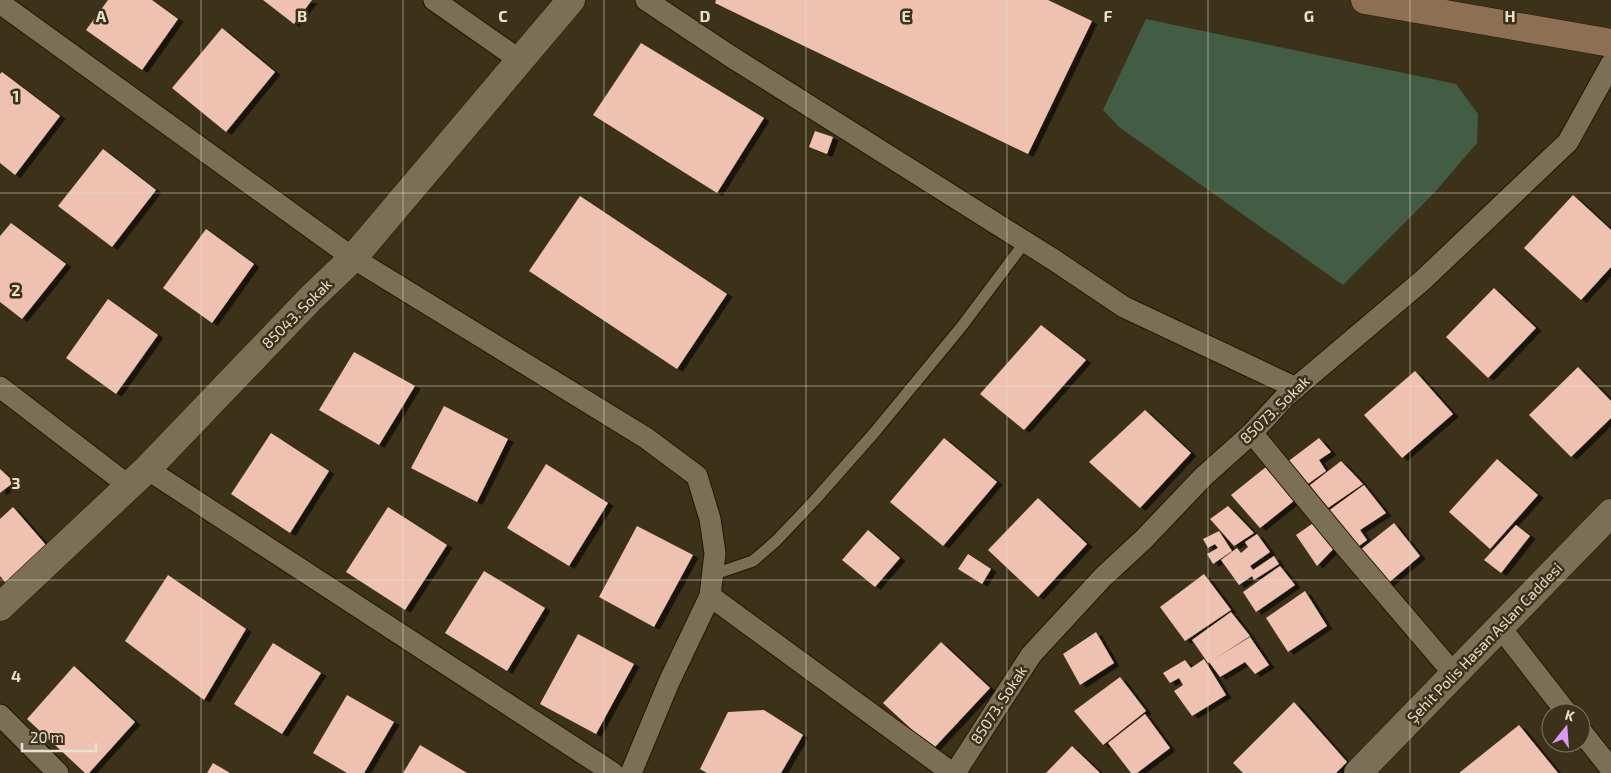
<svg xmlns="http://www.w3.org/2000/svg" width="1611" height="773" viewBox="0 0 1611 773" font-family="'Exo 2',sans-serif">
	<defs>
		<filter id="shadow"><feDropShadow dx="5.5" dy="3" stdDeviation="0" flood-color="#0009"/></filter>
	</defs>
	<rect width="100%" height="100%" fill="#3c3119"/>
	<polygon fill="#435d45" points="1146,19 1456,84 1478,114 1477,143 1435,192 1343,285 1119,127 1103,110"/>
	<g fill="#efc1b0" filter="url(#shadow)">
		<polygon points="108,0 152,0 178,19 142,70 86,30"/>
		<polygon points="263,0 312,0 294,24"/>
		<polygon points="716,0 1048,0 1092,21 1028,154 715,3"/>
		<polygon points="222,28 275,72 226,132 172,88"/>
		<polygon points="641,43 764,118 717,193 593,115"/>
		<polygon points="2,72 60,116 15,175 0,163 0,74"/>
		<polygon points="815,131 833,137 827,154 809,147"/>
		<polygon points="103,149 156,190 112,247 58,206"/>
		<polygon points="1573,195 1611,230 1611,267 1581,300 1524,248"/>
		<polygon points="580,196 727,294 677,369 529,271"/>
		<polygon points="11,223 66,264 22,319 0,302 0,236"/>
		<polygon points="206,229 254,264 212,323 163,288"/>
		<polygon points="1494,288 1536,328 1488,378 1446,337"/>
		<polygon points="108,299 158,335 116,394 66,358"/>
		<polygon points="1041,325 1086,360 1024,430 980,394"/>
		<polygon points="354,352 415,386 379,445 319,410"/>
		<polygon points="1578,367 1611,401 1611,418 1571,457 1529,415"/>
		<polygon points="1415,371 1453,414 1402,458 1364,415"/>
		<polygon points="444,406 508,439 477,502 411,468"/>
		<polygon points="1145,410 1191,453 1140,508 1089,462"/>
		<polygon points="271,433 329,471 290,533 231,494"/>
		<polygon points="944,438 997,482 943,546 890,502"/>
		<polygon points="1319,438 1331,452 1319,460 1326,471 1305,486 1286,463"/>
		<polygon points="1497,459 1538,495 1490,549 1449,512"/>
		<polygon points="1341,461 1363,484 1325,510 1309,486"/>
		<polygon points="546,464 608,503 569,566 507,528"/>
		<polygon points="1266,467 1295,500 1260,528 1231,495"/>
		<polygon points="0,469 14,482 0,493"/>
		<polygon points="1364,485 1386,513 1360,530 1367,540 1355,549 1327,512"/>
		<polygon points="1038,498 1087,544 1038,597 988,550"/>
		<polygon points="1228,506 1254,533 1234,546 1210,519"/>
		<polygon points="13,507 52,552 10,588 0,576 0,519"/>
		<polygon points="388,507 447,545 405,610 346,572"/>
		<polygon points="1319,519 1337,545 1317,566 1296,535"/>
		<polygon points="1394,523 1420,556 1386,585 1359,551"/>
		<polygon points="1516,525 1530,536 1501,573 1484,560"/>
		<polygon points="637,526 693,555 654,627 599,597"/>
		<polygon points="868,530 900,558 875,587 842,560"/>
		<polygon points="1219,531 1232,551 1213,564 1207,554 1218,548 1215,544 1208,548 1203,539"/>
		<polygon points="1257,534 1270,552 1250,566 1253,570 1274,556 1279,564 1254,580 1252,576 1239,585 1221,560 1237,548 1241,553 1248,547 1245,542"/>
		<polygon points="968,554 991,569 982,584 958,569"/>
		<polygon points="1280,566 1295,585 1256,612 1243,592"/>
		<polygon points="484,571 545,608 507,671 445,633"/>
		<polygon points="1204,574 1231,610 1185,641 1160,607"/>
		<polygon points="168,575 246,629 204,700 125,641"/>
		<polygon points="1305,591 1327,626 1288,652 1266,618"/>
		<polygon points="1231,612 1250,636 1213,660 1250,637 1269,665 1255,674 1245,662 1220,677 1209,662 1208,663 1192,640"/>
		<polygon points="1096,632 1114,663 1080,685 1063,654"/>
		<polygon points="578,634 634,664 596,734 540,704"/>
		<polygon points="941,642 990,688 933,749 883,703"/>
		<polygon points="273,643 321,673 282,734 234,704"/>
		<polygon points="1204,659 1226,695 1192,716 1174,691 1183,685 1179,678 1170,683 1163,673 1185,660 1191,668"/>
		<polygon points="74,666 135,722 89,773 85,773 27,719"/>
		<polygon points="1120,677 1146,711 1103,745 1074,711"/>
		<polygon points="347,695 394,722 364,773 347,773 313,753"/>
		<polygon points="1294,702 1347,762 1336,773 1243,773 1233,763"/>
		<polygon points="764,710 803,735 781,773 707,773 700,769 728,712"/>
		<polygon points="1145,714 1170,748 1137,773 1131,773 1108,743"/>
		<polygon points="1519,725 1558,773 1459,773"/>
		<polygon points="420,745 467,773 403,773"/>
		<polygon points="1072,746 1100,773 1046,773"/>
		<polygon points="213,763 230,773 207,773"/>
	</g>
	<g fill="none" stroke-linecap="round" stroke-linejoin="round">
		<defs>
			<polyline id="service" points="712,575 753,561 776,541 814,501 874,433 962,326 1025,242"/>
			<g id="minor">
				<polyline points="434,0 521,61"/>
				<polyline points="646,0 730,56 1054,260 1124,307 1296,388"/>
				<polyline points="0,3 353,258 646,438 697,476 710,519 715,553 710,596 669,682 631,773"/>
				<polyline points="0,387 129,486"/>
				<polyline points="1252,433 1349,551 1454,674"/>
				<polyline points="147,469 613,773"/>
				<polyline points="710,596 952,773"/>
				<polyline points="1500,627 1567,713"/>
				<polyline points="0,715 58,773"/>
				<polyline points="1581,731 1611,769"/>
				<polyline points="955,773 1031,655 1103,577 1144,539 1203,477 1252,433 1286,396 1423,280 1568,142 1611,64"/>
			</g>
			<g id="tertiary">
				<polyline points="0,607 147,469 311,298 353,258 571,0"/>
				<polyline points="1358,773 1611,513"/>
			</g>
			<polyline id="secondary" points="1365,0 1611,43"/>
		</defs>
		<use href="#service" stroke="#231902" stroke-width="13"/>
		<use href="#minor" stroke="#231902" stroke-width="23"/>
		<use href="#tertiary" stroke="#231902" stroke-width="29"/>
		<use href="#secondary" stroke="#231902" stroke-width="29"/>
		<use href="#service" stroke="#7b7055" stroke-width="11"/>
		<use href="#minor" stroke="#7b7055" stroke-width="21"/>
		<use href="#tertiary" stroke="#7b7055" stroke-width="28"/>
		<use href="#secondary" stroke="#8d6f54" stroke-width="28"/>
	</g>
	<path fill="none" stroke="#e7e1d2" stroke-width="1" stroke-opacity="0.55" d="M201,0V773M403,0V773M604,0V773M806,0V773M1007,0V773M1208,0V773M1410,0V773M0,193H1611M0,386H1611M0,580H1611"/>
	<g text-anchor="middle" stroke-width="5" stroke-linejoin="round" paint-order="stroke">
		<g font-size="15" fill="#e7e1d2" stroke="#3c3119">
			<text transform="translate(297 314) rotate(-45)" y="5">85043. Sokak</text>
			<text transform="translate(1275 410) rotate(-44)" y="5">85073. Sokak</text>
			<text transform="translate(1485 643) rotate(-46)" y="5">Şehit Polis Hasan Aslan Caddesi</text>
			<text transform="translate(999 705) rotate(-57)" y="5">85073. Sokak</text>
		</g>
	</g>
	<g font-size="16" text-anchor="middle" font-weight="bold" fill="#e7e1d2" stroke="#3c3119" stroke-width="5" stroke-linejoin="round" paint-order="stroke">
		<text x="101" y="22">A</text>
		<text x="302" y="22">B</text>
		<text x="503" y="22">C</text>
		<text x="705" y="22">D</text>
		<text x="906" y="22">E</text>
		<text x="1108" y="22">F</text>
		<text x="1309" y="22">G</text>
		<text x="1510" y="22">H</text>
		<text x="16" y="102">1</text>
		<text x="16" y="296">2</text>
		<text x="16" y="489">3</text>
		<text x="16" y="682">4</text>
	</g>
	<g transform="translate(1566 728) rotate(17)"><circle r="24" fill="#3c3119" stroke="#807763"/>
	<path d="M0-4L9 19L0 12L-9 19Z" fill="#da9af6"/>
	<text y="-8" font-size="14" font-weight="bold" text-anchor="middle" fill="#e7e1d2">K</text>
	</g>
	<path d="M22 743v8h74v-8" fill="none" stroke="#e7e1d2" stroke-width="2.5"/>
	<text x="30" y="743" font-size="15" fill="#e7e1d2" stroke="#3c3119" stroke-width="4" paint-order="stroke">20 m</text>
</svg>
